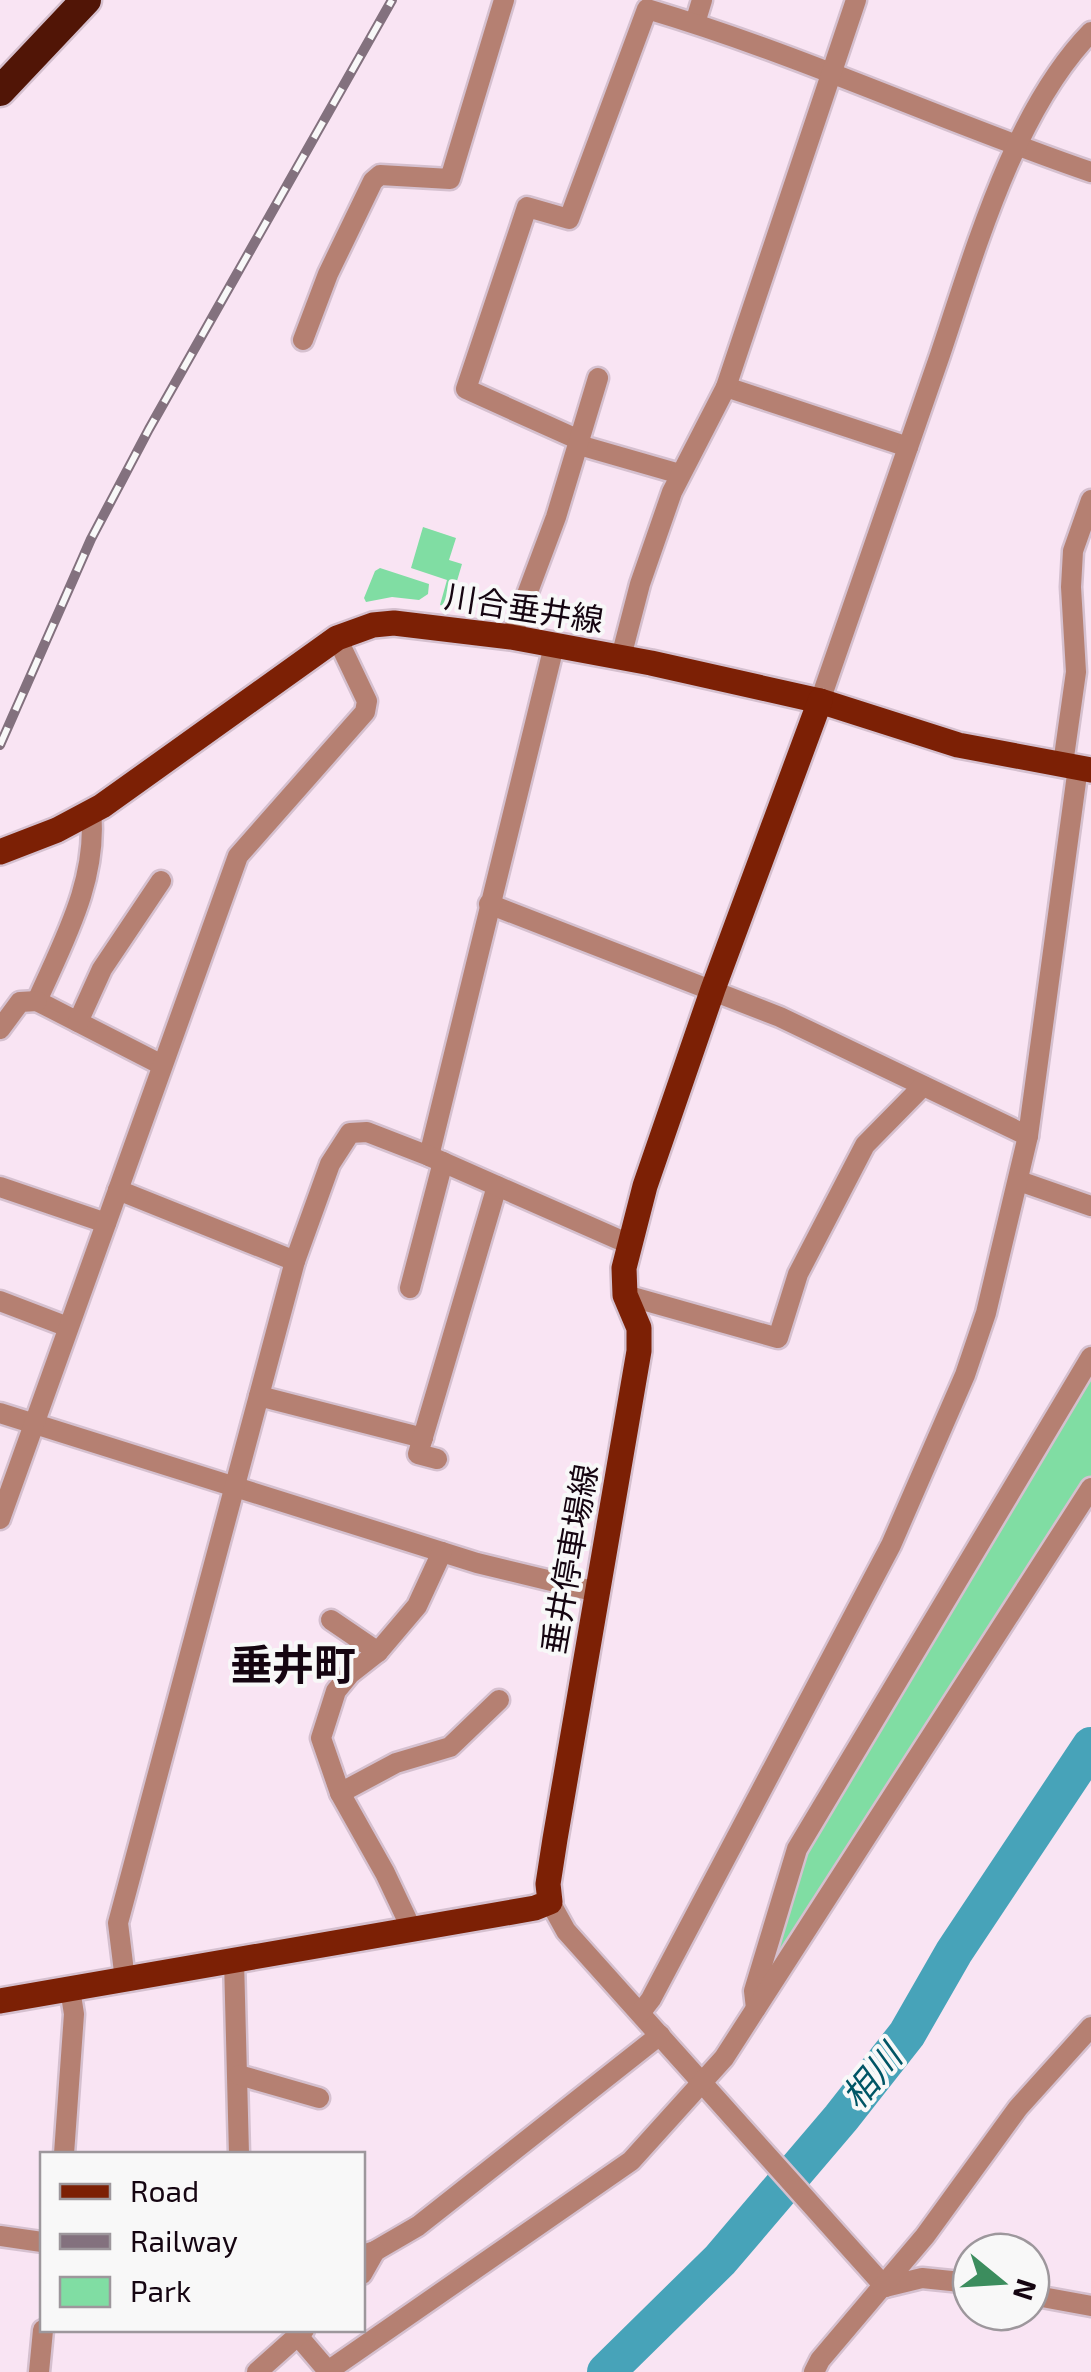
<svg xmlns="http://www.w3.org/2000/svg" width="1091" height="2372" viewBox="0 0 1091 2372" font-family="'Exo 2','Noto Sans JP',sans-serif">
	<rect width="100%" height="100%" fill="#f9e4f3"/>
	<g fill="#80dda3">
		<polygon points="423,527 456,538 449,560 462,564 449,608 440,605 447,580 411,568"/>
		<polygon points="380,568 429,584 428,594 419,600 392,597 366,602 364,598 375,571"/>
		<polygon points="1091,1369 1091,1480 764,1987 802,1846"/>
	</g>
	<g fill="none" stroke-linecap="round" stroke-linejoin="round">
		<polyline stroke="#47a3b9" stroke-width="38" points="606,2372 720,2260 841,2118 907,2034 954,1952 1091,1746"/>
		<defs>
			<g id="minor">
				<polyline points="695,23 702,0"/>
				<polyline points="303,340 328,274 373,181 380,175 450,179 504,0"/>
				<polyline points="726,387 908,447"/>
				<path d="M680,474L579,445L577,439L466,389L527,207L569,219L647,9C799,54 942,121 1091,172"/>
				<polyline points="511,637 556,517 598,378"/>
				<polyline points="621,657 640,584 672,492 726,387 856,0"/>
				<path d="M820,701C860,586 900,470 940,355C975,251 1014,111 1091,32"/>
				<polyline points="1063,764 1076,672 1071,587 1073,551 1091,500"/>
				<path d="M91,811C98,880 64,940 37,1001L162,1065"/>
				<polyline points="489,904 780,1017 1028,1136"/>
				<polyline points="78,1022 102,969 161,881"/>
				<polyline points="0,1029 20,1002 37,1001"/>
				<polyline points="429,1156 554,646"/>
				<polyline points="1019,1181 1091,1206"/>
				<polyline points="0,1187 106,1223"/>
				<polyline points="118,1190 295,1261"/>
				<polyline points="410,1288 443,1162"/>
				<polyline points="625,1295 778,1338 798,1274 865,1145 923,1086"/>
				<polyline points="0,1301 68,1327"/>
				<polyline points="259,1396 423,1438"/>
				<polyline points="0,1413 477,1563 597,1592"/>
				<polyline points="437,1459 418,1454 497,1186"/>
				<polyline points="0,1519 238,856 365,712 367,701 337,638"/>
				<polyline points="331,1620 378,1652"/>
				<polyline points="340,1793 396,1763 450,1747 499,1700"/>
				<polyline points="550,1902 566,1931 885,2287"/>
				<polyline points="412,1930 385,1873 340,1793 321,1738 336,1691 350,1674 378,1652 417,1606 442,1552"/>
				<polyline points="234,1960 239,2154"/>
				<polyline points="125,1980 118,1923 295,1261 330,1164 350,1133 367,1132 429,1156 629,1244"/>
				<polyline points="756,2008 754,1991 797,1849 1091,1357"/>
				<polyline points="641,2012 651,1999 891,1545 965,1375 986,1313 1028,1136 1078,767"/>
				<polyline points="239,2075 319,2098"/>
				<polyline points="64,2154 74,2014 70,1989"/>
				<polyline points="0,2236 42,2242"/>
				<polyline points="362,2255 375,2251 418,2226 660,2035"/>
				<polyline points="362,2274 375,2251"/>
				<polyline points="885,2287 922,2278 971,2283"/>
				<polyline points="1031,2295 1091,2306"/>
				<polyline points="298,2336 328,2371 631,2161 724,2058 1091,1488"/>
				<polyline points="39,2372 43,2330"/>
				<polyline points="257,2372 304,2330"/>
				<polyline points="814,2372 820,2360 925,2236 1018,2108 1091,2027"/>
			</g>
			<g id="major">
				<polyline points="0,852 57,830 102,806 337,638 373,625 394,623 511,637 651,663 820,701 958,745 1091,770"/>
				<polyline points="0,2001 535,1908 550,1902 548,1884 555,1839 639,1351 639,1328 625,1295 624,1268 645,1186 713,989 820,701"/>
			</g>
			<polyline id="highway" points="0,91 86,0"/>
		</defs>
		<use href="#minor" stroke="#d5c0cf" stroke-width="25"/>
		<use href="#major" stroke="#d5c0cf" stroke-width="30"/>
		<use href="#highway" stroke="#d5c0cf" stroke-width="35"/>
		<use href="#minor" stroke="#b58072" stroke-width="20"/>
		<use href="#major" stroke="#7c2005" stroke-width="25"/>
		<use href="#highway" stroke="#511506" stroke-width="30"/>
		<defs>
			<polyline id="rail" points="0,745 91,539 149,429 392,0"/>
		</defs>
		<use href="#rail" stroke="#83717e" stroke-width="10"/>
		<use href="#rail" stroke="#f8f8f8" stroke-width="6" stroke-dasharray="19" stroke-linecap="butt"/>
	</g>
	<g text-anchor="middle" stroke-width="8" stroke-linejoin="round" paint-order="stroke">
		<g font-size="32" fill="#150511" stroke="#f8f8f8">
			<text transform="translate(524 609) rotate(9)" y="11">川合垂井線</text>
			<text transform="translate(570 1559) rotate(-80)" y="11">垂井停車場線</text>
		</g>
		<g font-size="35" font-style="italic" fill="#005565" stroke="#f8f8f8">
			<text transform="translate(872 2077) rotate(-50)" y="12">相川</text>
		</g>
		<g font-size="42" font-weight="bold" fill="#150511" stroke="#f8f8f8">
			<text x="293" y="1680">垂井町</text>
		</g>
	</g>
	<rect x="40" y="2152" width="325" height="180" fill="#f8f8f8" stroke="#9d979c" stroke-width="2.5"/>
	<rect x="60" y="2184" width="50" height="15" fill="#7c2005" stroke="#9d979c" stroke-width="2.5"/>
	<text x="130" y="2202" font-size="30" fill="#150511">Road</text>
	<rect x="60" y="2234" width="50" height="15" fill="#83717e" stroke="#9d979c" stroke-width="2.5"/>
	<text x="130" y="2252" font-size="30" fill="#150511">Railway</text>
	<rect x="60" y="2277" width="50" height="30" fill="#80dda3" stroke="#9d979c" stroke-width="2.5"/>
	<text x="130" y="2302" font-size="30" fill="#150511">Park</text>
	<g transform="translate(1001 2282) rotate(108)"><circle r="48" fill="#f8f8f8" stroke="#9d979c" stroke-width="2.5"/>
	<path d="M0-8L18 38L0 25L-18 38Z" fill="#3c8d5e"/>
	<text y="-15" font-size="28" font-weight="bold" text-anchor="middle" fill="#150511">N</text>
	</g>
</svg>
